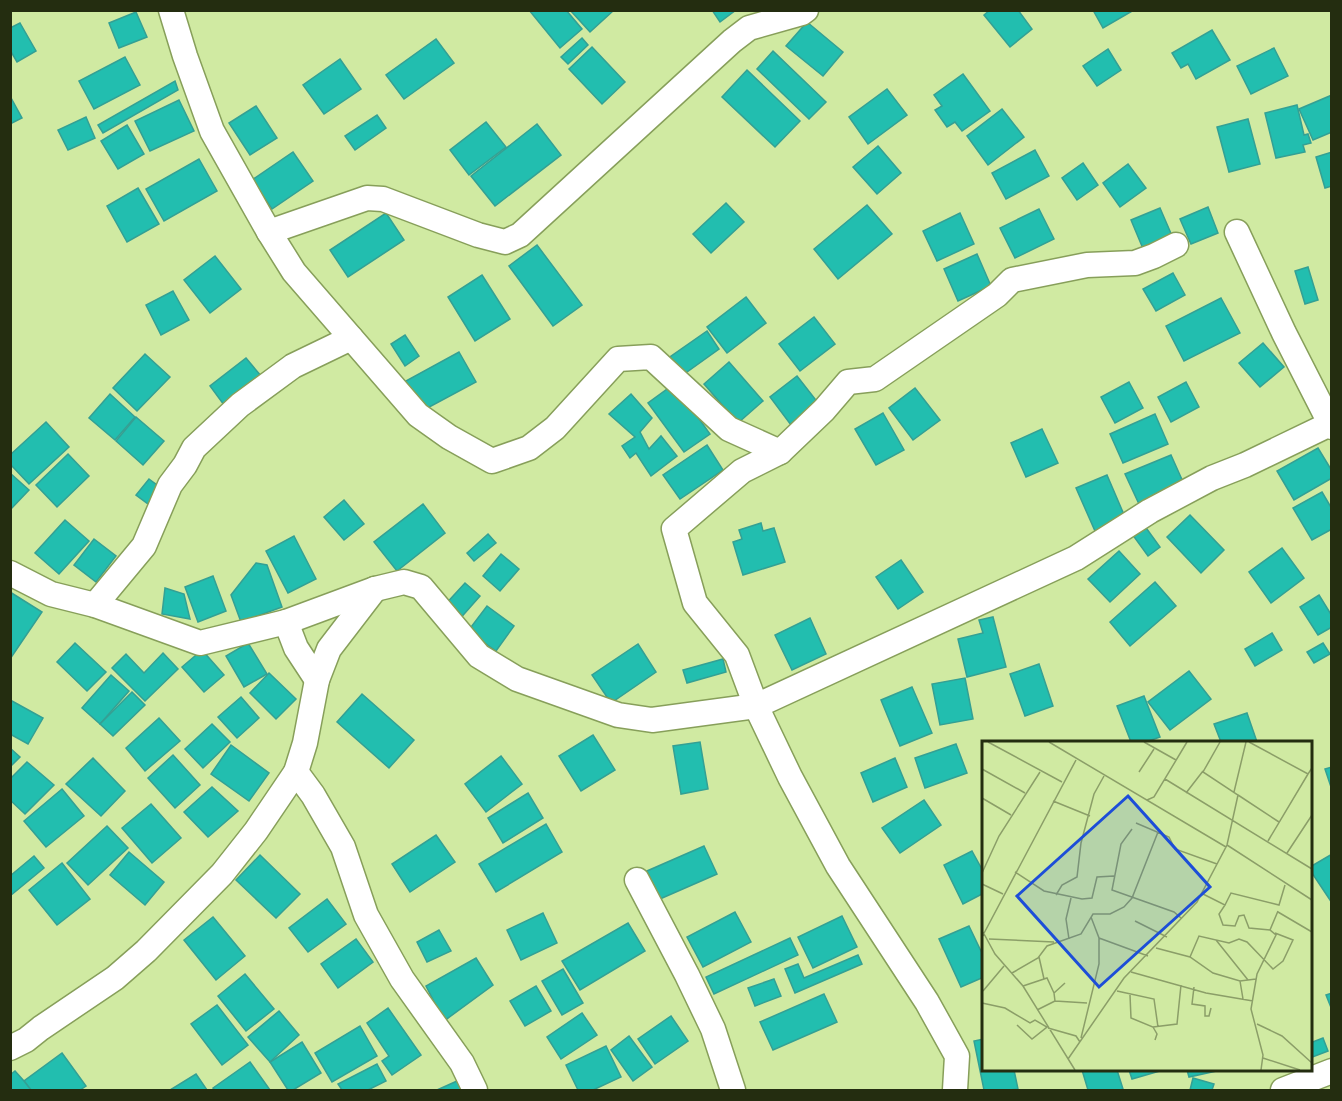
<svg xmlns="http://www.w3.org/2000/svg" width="1342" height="1101" viewBox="0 0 1342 1101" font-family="'Zilla Slab',serif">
	<rect width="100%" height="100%" fill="#d0eaa2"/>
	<g fill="#22beaf" stroke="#33a094" stroke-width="1.5">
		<polygon points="529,10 566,10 582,29 560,48"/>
		<polygon points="570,10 613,10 613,11 590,32"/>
		<polygon points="712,10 736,10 720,22"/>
		<polygon points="990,10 1018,10 1032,29 1010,47 984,15"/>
		<polygon points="1093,10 1134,10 1103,28"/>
		<polygon points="136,12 147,37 119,48 109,23"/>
		<polygon points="807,22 843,52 823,76 786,46"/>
		<polygon points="20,23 36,51 17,62 10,50 10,28"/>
		<polygon points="1212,30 1230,60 1196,79 1188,64 1181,68 1172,53"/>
		<polygon points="582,38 588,45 568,64 561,57"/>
		<polygon points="436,39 454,63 404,99 386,75"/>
		<polygon points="592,47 625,82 602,104 569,69"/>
		<polygon points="1274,48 1288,76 1251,94 1237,66"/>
		<polygon points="1108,49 1121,70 1097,86 1083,66"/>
		<polygon points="773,51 826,102 809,119 757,69"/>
		<polygon points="125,57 140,85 94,109 79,81"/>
		<polygon points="340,59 361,89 324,114 303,85"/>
		<polygon points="747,70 800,121 775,147 722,97"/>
		<polygon points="963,74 990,111 962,131 955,122 947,127 935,110 942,106 934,95"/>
		<polygon points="175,81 178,90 103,133 98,125"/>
		<polygon points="887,89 907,115 868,144 849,117"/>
		<polygon points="1332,95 1332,132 1313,140 1299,109"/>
		<polygon points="10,96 22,118 10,124"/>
		<polygon points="179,100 194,131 150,151 135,121"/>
		<polygon points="1297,105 1304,135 1308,134 1311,143 1303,145 1305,152 1276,158 1265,113"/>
		<polygon points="256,106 277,138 250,155 229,123"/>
		<polygon points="1002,109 1024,137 988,165 967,136"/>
		<polygon points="377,115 386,128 355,150 345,136"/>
		<polygon points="86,117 95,138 68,150 58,130"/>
		<polygon points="1248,119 1260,164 1229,172 1217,127"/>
		<polygon points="486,122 506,147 469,175 450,150"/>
		<polygon points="537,124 561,155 495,206 471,176"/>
		<polygon points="127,125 144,154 118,169 101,141"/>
		<polygon points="878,146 901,173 877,194 853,167"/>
		<polygon points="1035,150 1049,176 1006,199 992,173"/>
		<polygon points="293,152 313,181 272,209 252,180"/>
		<polygon points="1332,152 1332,186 1325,188 1316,157"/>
		<polygon points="199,159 217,191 164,221 146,189"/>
		<polygon points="1083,163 1098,185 1077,200 1062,178"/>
		<polygon points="1128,164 1146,188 1120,207 1103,183"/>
		<polygon points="138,188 159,224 127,242 107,206"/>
		<polygon points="726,203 744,222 711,253 693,234"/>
		<polygon points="867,205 892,234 838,279 814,249"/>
		<polygon points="1208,207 1218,233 1191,244 1180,219"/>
		<polygon points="1160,208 1173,238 1144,251 1131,220"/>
		<polygon points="1039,209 1054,239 1015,258 1000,228"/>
		<polygon points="386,213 404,240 348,277 330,250"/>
		<polygon points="960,213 974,244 937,261 923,231"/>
		<polygon points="537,245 582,305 553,326 509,266"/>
		<polygon points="977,254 991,286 958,301 944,269"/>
		<polygon points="215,256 241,289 210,313 184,280"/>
		<polygon points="1308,267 1318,300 1305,304 1295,271"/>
		<polygon points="1173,273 1185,295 1156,311 1143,289"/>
		<polygon points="482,275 510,319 475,341 448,297"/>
		<polygon points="173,291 189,320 161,335 146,305"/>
		<polygon points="746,297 766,323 727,353 707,327"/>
		<polygon points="1221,298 1240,333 1184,361 1166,326"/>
		<polygon points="814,317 835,344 800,371 779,344"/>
		<polygon points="707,331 719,349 680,377 667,359"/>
		<polygon points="405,335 419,356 405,366 391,344"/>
		<polygon points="1263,343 1284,367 1260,387 1239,363"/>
		<polygon points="459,352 476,382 420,412 404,382"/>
		<polygon points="145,354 170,377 137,411 113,388"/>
		<polygon points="246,358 261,376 224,405 210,386"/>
		<polygon points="729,362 763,401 738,423 704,384"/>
		<polygon points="797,376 819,404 791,425 770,397"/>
		<polygon points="1129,382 1143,408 1115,423 1101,397"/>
		<polygon points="1186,382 1199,407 1171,422 1158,397"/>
		<polygon points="674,384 710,434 684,452 648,403"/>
		<polygon points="915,388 940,420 913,440 889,408"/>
		<polygon points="110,394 135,417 115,440 89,418"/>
		<polygon points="631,394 652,418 640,432 649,449 661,436 677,456 651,476 636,453 630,458 622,446 635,437 609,414"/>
		<polygon points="883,413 904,450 876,465 855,429"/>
		<polygon points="1155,414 1168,444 1123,463 1110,434"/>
		<polygon points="136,417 164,441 143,465 116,441"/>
		<polygon points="46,422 69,447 29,484 10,464 10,455"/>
		<polygon points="1042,429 1058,463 1026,477 1011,443"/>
		<polygon points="707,445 723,470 680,499 663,475"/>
		<polygon points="1318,448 1332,471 1332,478 1294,500 1277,471"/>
		<polygon points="68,454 89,476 57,507 36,485"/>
		<polygon points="1171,455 1184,484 1139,504 1125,474"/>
		<polygon points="10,473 29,490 10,510"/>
		<polygon points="1107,475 1125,517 1095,531 1076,488"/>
		<polygon points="149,479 161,488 148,504 136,495"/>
		<polygon points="1322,492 1332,509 1332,529 1312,540 1293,508"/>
		<polygon points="344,500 364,524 344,540 324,517"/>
		<polygon points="423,504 445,533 397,571 374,542"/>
		<polygon points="1190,515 1224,550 1201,573 1167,537"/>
		<polygon points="65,520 89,541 59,574 35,553"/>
		<polygon points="761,523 763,531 774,528 785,562 743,575 733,542 742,539 739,530"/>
		<polygon points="1144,525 1160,547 1148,556 1132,534"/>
		<polygon points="488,534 496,543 474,561 467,553"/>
		<polygon points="294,536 316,579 288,593 266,551"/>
		<polygon points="94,539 116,556 96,582 74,565"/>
		<polygon points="1282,548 1304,578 1271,603 1249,572"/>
		<polygon points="1119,551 1140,574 1110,602 1088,579"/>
		<polygon points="501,554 519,569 500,591 483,576"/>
		<polygon points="901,560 923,592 898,609 876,577"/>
		<polygon points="256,563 267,565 282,607 241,622 231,595"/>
		<polygon points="213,576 226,611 198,622 185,587"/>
		<polygon points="1155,582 1176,606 1130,646 1110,622"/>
		<polygon points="465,583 480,596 458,621 443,607"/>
		<polygon points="165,588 184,594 190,619 162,614"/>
		<polygon points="10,592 42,612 10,659"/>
		<polygon points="1319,595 1332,616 1332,627 1318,635 1300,607"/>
		<polygon points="487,606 514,626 496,651 468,631"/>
		<polygon points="993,617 1006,667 967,677 958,639 983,633 979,620"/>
		<polygon points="810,618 826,654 792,670 775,635"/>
		<polygon points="1272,633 1282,650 1255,666 1245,649"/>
		<polygon points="75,643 106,672 87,691 57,662"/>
		<polygon points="248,643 267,674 244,687 226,656"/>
		<polygon points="1323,643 1330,654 1314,663 1307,652"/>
		<polygon points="638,644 656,672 611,703 592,675"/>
		<polygon points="202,650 224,675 204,692 182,667"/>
		<polygon points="163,653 178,669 145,701 112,668 126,654 144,673"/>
		<polygon points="723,659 726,672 687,683 683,670"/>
		<polygon points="1039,664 1053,706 1025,716 1010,674"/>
		<polygon points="1189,671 1211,699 1170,730 1148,702"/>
		<polygon points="269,673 296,699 276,719 250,693"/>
		<polygon points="111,675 129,691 100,724 82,708"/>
		<polygon points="965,678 973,719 940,725 932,684"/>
		<polygon points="912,687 932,733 900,746 881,700"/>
		<polygon points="132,692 145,705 113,736 100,724"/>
		<polygon points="362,694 414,740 389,768 337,722"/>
		<polygon points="1144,696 1160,737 1146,742 1131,742 1117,706"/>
		<polygon points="241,697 259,718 237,738 218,717"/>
		<polygon points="12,701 43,718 28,744 10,734 10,703"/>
		<polygon points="1247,713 1257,742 1221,742 1214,724"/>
		<polygon points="159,718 180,741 145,771 126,748"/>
		<polygon points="212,724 230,742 203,768 185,749"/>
		<polygon points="593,735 615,770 581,791 559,756"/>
		<polygon points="700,742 708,789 681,794 673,746"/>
		<polygon points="956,744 967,773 925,788 915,758"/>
		<polygon points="231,745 269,773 249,801 211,774"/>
		<polygon points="10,748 20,757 10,767"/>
		<polygon points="173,755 200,785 175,808 148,778"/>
		<polygon points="501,756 522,784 486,812 465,784"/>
		<polygon points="93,758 125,791 101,816 66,784"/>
		<polygon points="895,758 907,787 873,802 861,773"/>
		<polygon points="27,762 54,785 25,814 10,800 10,779"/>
		<polygon points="1332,767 1332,790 1325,769"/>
		<polygon points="212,787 238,811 208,837 184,812"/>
		<polygon points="62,789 84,816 46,847 24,821"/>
		<polygon points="528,793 543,818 503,843 488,818"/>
		<polygon points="924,800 941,825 900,853 882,828"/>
		<polygon points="151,804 181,838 152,863 122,828"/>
		<polygon points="546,824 562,852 496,892 479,864"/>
		<polygon points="107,826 128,848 88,885 67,863"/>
		<polygon points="436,835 455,862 410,892 392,864"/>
		<polygon points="704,846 717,874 660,899 647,871"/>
		<polygon points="972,851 984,873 984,893 963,904 944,865"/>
		<polygon points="129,852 164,882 145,905 110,875"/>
		<polygon points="1332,854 1332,903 1310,870 1310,867"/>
		<polygon points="260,855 300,894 276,918 236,880"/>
		<polygon points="34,856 44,868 10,896 10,876"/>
		<polygon points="62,863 90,899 57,925 29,890"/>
		<polygon points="327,899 346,924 308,952 289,928"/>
		<polygon points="735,912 751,942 703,967 687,937"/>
		<polygon points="543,913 557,943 521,960 507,930"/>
		<polygon points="842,916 857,947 813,968 798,937"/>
		<polygon points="213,917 245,956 216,980 184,940"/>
		<polygon points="628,923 645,951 580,990 562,961"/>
		<polygon points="969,926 981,951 984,950 984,977 961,987 939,939"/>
		<polygon points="439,930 451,951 427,962 417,942"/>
		<polygon points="790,938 798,955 714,994 706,977"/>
		<polygon points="356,939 373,962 338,988 321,964"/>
		<polygon points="858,955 862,964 795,993 785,969 798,964 804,978"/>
		<polygon points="476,958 493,985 444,1021 426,986"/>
		<polygon points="563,969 583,1003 562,1015 542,981"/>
		<polygon points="245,974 274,1009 246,1031 218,996"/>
		<polygon points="774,979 781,996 755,1006 748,988"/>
		<polygon points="536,986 551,1011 525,1026 510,1001"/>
		<polygon points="1332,993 1332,1010 1326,995"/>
		<polygon points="824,994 837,1022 773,1050 760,1022"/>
		<polygon points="217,1005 248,1045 222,1065 191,1024"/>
		<polygon points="388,1008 421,1055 392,1075 382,1061 389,1056 367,1023"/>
		<polygon points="279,1011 299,1035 270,1062 248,1037"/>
		<polygon points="582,1013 597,1035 561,1059 547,1037"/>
		<polygon points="671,1016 688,1041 655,1064 638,1039"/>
		<polygon points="360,1026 377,1056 332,1082 315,1053"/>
		<polygon points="629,1036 652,1067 633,1081 611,1050"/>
		<polygon points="1323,1038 1328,1051 1310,1058 1310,1043"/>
		<polygon points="984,1039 984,1070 1014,1070 1018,1089 1009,1090 984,1090 974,1041"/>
		<polygon points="302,1042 321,1073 293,1090 288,1090 270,1062"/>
		<polygon points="606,1046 621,1077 593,1090 578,1090 566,1065"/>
		<polygon points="62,1053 86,1086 80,1090 31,1090 24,1081"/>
		<polygon points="250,1062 270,1090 215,1090 213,1088"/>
		<polygon points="377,1064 386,1081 368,1090 342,1090 338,1084"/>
		<polygon points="1082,1070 1117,1070 1123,1089 1120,1090 1088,1090"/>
		<polygon points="1129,1070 1160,1070 1160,1071 1132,1079"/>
		<polygon points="1187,1070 1221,1070 1189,1077"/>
		<polygon points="15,1071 24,1081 31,1090 10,1090 10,1075"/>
		<polygon points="196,1074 207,1090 170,1090"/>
		<polygon points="1193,1078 1214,1084 1212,1090 1190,1090"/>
		<polygon points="457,1081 462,1090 437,1090"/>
	</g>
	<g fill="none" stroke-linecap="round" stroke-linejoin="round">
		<defs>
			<g id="street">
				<polyline points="171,10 185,56 212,131 269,232 294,272 418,415 449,437 492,461 529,448 555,428 618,359 651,357 729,429 780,452"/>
				<polyline points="269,232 367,198 383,199 478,235 505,242 520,235 732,41 749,28 802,13 806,10"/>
				<polyline points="1237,232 1284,333 1332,427"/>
				<polyline points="10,573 51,594 95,605 200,643 286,622 375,589 404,582 421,587 479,656 517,679 618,715 652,720 756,706 1076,558 1150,511 1212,478 1245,465 1330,424"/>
				<polyline points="95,605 144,546 170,485 185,465 194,448 240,405 293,366 351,338"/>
				<polyline points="286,622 296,648 317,680"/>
				<polyline points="296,772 313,795 343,847 366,915 402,979 462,1063 475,1090"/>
				<polyline points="637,880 687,975 713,1029 733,1090"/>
				<polyline points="10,1048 26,1040 41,1028 115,978 146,951 222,874 256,831 296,772 305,743 317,680 329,649 375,589"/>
				<polyline points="955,1090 957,1056 927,1002 838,866 790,777 756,706 737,655 695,603 674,529 742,471 780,452 824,410 848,382 875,379 997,295 1012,280 1087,265 1135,263 1154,256 1176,245"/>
				<polyline points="1283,1090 1332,1071"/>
			</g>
		</defs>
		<use href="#street" stroke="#879f5a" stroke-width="27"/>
		<use href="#street" stroke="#fff" stroke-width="24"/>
	</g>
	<g transform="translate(982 741)">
		<rect width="330" height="330" fill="#d0eaa2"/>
		<path fill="none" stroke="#8b9e68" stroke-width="1.5" d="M6,1L80,41M67,1L244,106M162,1L194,19M267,1L326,33L330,27M0,28L43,52M157,31L172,8M183,38L330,128M252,51L264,1M204,52L221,30M256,54L297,81M0,57L29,74M165,59L172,56L205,1M71,60L108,75M154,82L187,96L193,108L235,123M150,88L139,103L130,149L192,171L199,177M286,100L326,33M245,104L330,159M305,112L330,74M33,131L62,150L100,158L110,157L115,136L132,135M0,132L17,95L58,31M0,143L21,153M221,153L243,164L237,173L241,184L253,185L257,175L262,174L267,187L288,189L294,194L275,233L269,268L281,314L279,329M74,154L80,144L95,136L99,102L112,53L122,35M243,164L249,152L297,164L303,144M296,171L330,191M153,180L185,196M288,189L296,170M1,191L13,213L41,245L93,329M0,196L94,19M117,197L166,215M7,198L72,201M87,198L84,178L89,157M234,199L266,239M174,207L208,216L231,232L258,240L274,238M57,216L62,238M208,216L217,195L247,202L257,198L265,201L291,228L301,220L311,199L293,192M149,231L224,252L271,260M30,232L56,217L65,205L99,193L111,173H128L142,166L150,157L176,91M258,240L261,258M41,245L65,237L72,252M212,246L210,263L223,265V275H227L229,267M1,250L22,225M135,250L172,258L176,286M148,254L149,277L171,286L175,293L173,299M73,260L105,262M0,262L23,267L48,282L53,279L65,286L50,298L35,284M55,269L73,260L72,252L83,242M275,283L300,295L330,322M171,286L195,283L199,244M66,287L94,295L98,301M99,297L117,223V197L109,176M281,317L318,329M86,318L142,237L215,161L245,104L256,54L221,31L238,1"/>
		<path fill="#1d4ed8" fill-opacity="0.15" stroke="#1d4ed8" stroke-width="3" d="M146,55L228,146L117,246L35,155Z"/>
		<rect width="330" height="330" fill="none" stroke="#242d10" stroke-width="3"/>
	</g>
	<rect width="1342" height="1101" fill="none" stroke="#242d10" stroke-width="24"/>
</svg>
